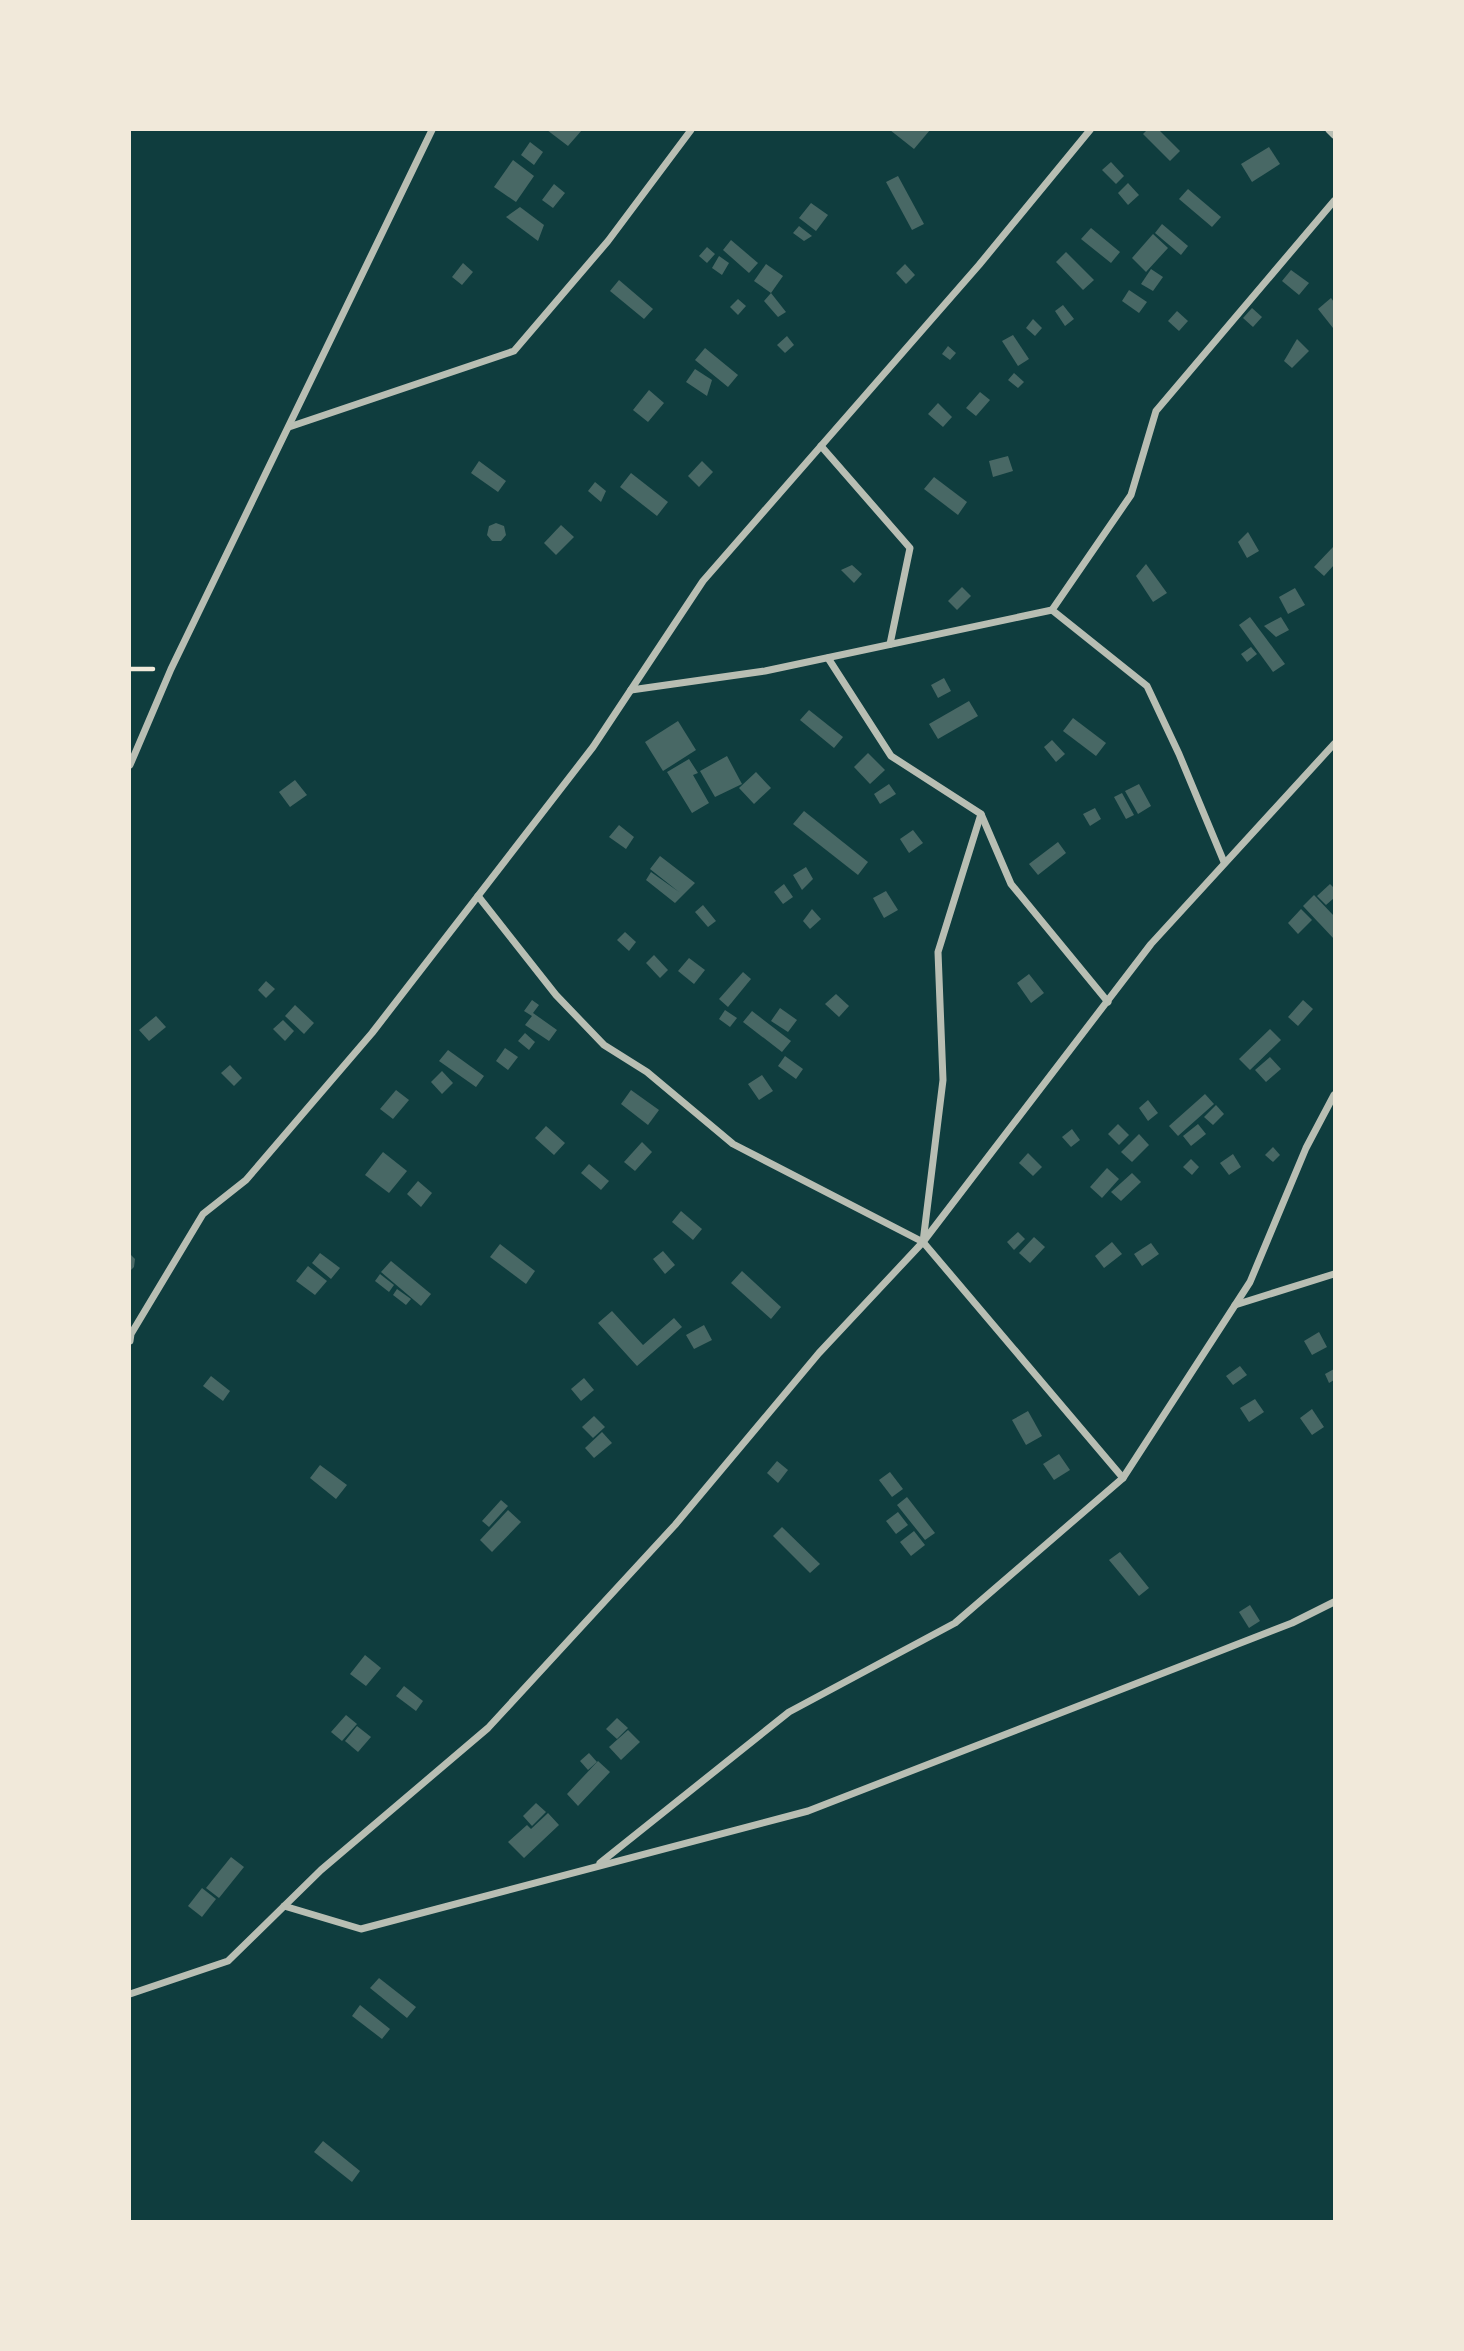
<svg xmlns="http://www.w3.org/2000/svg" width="1464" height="2351" viewBox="0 0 1464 2351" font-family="Poppins,sans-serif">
	<rect width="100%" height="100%" fill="#0f3d3e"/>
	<g fill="#486865">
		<polygon points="547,130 582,130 568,146"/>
		<polygon points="890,130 930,130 914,149"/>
		<polygon points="1147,130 1159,130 1180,151 1170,161 1143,134"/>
		<polygon points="530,142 543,152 534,165 521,155"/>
		<polygon points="1269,147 1280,164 1252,182 1241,164"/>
		<polygon points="513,160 534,176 516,202 494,187"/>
		<polygon points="1111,162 1124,176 1116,184 1102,170"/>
		<polygon points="898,176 924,224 912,230 886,182"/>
		<polygon points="1128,183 1139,195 1128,205 1118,193"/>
		<polygon points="554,184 565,193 553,208 542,200"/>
		<polygon points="1188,189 1221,217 1212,227 1179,199"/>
		<polygon points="811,203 828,215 816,231 799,218"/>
		<polygon points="520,207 544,225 538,241 506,217"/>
		<polygon points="1162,224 1188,246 1181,255 1155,233"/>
		<polygon points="799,226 812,236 804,241 793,233"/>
		<polygon points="1091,228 1120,252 1111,263 1081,239"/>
		<polygon points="1153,234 1168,248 1146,272 1132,258"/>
		<polygon points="731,240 758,263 749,273 723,250"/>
		<polygon points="707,247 715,254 707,263 699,256"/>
		<polygon points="1066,252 1094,280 1083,290 1056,262"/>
		<polygon points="719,256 729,263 722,275 712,268"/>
		<polygon points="463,263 473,272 462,285 452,277"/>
		<polygon points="766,264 783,276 771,293 754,281"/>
		<polygon points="905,264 915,275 906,284 896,273"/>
		<polygon points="1151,269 1163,277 1153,291 1141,284"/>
		<polygon points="1291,270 1309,283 1299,295 1282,281"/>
		<polygon points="619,280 653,309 644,319 610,291"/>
		<polygon points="1129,290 1147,302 1139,313 1122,301"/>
		<polygon points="771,293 786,312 778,317 764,301"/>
		<polygon points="1331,298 1334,302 1333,328 1318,309"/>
		<polygon points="738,299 746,306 738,315 730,307"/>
		<polygon points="1063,305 1074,319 1065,326 1055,311"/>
		<polygon points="1252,308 1262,317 1253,327 1243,318"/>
		<polygon points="1177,311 1188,321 1179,331 1168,321"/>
		<polygon points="1033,319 1042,328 1035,336 1026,328"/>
		<polygon points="1013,335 1029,359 1018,366 1002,341"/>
		<polygon points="787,336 794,345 785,353 777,345"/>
		<polygon points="1297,339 1309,351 1292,368 1284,361"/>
		<polygon points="948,346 956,353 950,360 942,354"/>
		<polygon points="705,348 738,375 728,387 695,360"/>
		<polygon points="695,369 712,380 707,396 686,382"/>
		<polygon points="1014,373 1024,382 1018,388 1008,380"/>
		<polygon points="649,390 664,403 648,422 633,410"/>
		<polygon points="980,392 990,400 976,416 966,408"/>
		<polygon points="938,403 952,417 943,427 928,414"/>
		<polygon points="1008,456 1013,471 993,477 989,461"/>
		<polygon points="479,461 506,481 498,492 471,473"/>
		<polygon points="702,461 713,472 699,487 688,476"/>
		<polygon points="631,473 668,502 657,516 620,487"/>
		<polygon points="934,477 967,502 958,515 924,489"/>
		<polygon points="595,482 606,491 601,502 588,491"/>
		<polygon points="496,523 504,526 506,535 501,541 492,541 487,535 489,526"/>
		<polygon points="561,525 574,537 556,555 544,543"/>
		<polygon points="1248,532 1259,551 1247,558 1238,542"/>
		<polygon points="1333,547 1334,565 1324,576 1314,567"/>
		<polygon points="1146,564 1167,593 1153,602 1136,576"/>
		<polygon points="852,565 862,574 854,583 841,570"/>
		<polygon points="962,587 971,596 957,610 948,601"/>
		<polygon points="1295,588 1305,605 1288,614 1279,597"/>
		<polygon points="1250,617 1285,664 1273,672 1239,625"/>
		<polygon points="1281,617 1289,630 1276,637 1264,626"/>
		<polygon points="1251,647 1257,654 1247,662 1241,654"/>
		<polygon points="944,678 951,691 938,698 931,685"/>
		<polygon points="969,701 978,716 938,739 929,724"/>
		<polygon points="809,710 843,737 834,748 800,720"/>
		<polygon points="1073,718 1106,743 1096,756 1063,731"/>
		<polygon points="678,721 696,750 663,771 645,742"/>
		<polygon points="1052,740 1065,754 1056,762 1044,747"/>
		<polygon points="868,753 885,770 870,784 854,767"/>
		<polygon points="727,756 742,784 715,797 700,771"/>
		<polygon points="689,759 698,773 693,775 709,803 692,813 667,772"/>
		<polygon points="756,772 771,788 754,804 739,788"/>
		<polygon points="295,780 307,795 290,807 279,792"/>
		<polygon points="889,784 896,794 880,804 874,794"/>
		<polygon points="1139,784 1151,806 1138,814 1125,791"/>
		<polygon points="1122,793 1134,815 1126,819 1114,797"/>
		<polygon points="1095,808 1101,819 1090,826 1083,814"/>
		<polygon points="804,811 868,862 858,875 793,824"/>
		<polygon points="619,825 634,837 626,849 609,837"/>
		<polygon points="913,830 923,843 909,853 900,839"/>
		<polygon points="1058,842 1066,853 1038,875 1029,864"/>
		<polygon points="660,856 695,883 675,903 646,880 651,872 679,892 650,869"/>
		<polygon points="806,867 813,879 802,890 793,875"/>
		<polygon points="784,884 793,897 783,904 774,892"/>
		<polygon points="1330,884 1334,888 1334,898 1326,905 1317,896"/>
		<polygon points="886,891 898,910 884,918 873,898"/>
		<polygon points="1314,895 1334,916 1334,939 1303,906"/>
		<polygon points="703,905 716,921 708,927 695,912"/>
		<polygon points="812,909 821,919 810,929 803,921"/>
		<polygon points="1301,909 1312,920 1298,934 1288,923"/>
		<polygon points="625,932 636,942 629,951 617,940"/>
		<polygon points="654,955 668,970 660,978 646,963"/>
		<polygon points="689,958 705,970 694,984 678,971"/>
		<polygon points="743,972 751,979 728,1007 719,999"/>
		<polygon points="1029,974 1044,993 1031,1003 1017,983"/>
		<polygon points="266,981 275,989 266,998 258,990"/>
		<polygon points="836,994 849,1006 839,1017 825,1004"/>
		<polygon points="532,1000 539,1005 533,1013 557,1030 549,1041 525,1025 532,1016 524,1011"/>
		<polygon points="1303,1000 1313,1009 1298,1026 1288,1017"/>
		<polygon points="295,1005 314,1023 304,1034 285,1016"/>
		<polygon points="780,1008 797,1020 788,1032 771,1021"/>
		<polygon points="725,1010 737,1018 730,1027 719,1019"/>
		<polygon points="752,1011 791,1041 782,1052 743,1022"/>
		<polygon points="156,1016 166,1027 149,1041 139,1030"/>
		<polygon points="283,1020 294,1031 285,1041 273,1029"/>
		<polygon points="1270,1029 1281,1040 1250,1070 1239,1059"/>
		<polygon points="525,1033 535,1042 529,1050 518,1041"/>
		<polygon points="505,1048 518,1057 508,1070 496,1061"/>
		<polygon points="448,1050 484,1076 476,1087 439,1061"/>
		<polygon points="785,1056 803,1069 796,1079 778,1066"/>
		<polygon points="1270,1057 1281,1069 1266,1082 1255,1070"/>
		<polygon points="230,1065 242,1078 234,1086 221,1073"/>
		<polygon points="442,1071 453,1083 442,1094 431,1082"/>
		<polygon points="762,1075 773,1091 759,1100 748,1084"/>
		<polygon points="396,1090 409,1100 393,1119 380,1109"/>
		<polygon points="631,1090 659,1110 648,1125 621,1104"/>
		<polygon points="1205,1094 1214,1104 1178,1136 1169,1126"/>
		<polygon points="1148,1100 1158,1113 1148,1121 1139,1108"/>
		<polygon points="1216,1105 1224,1114 1213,1125 1204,1117"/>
		<polygon points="1118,1124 1129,1135 1119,1145 1108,1134"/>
		<polygon points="1198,1124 1206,1134 1191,1146 1183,1136"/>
		<polygon points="546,1126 565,1143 554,1155 535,1138"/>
		<polygon points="1072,1129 1080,1140 1071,1147 1062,1137"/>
		<polygon points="1139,1134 1149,1145 1132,1162 1121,1152"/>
		<polygon points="642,1142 652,1152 635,1171 624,1162"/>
		<polygon points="1273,1147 1280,1155 1273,1162 1265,1155"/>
		<polygon points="383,1152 407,1171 389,1193 365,1175"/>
		<polygon points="1028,1153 1042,1167 1033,1176 1019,1163"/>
		<polygon points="1233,1154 1241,1167 1229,1175 1220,1163"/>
		<polygon points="1191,1159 1199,1167 1192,1175 1183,1167"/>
		<polygon points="589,1164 609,1181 601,1190 581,1173"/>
		<polygon points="1107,1168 1119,1179 1102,1198 1090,1187"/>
		<polygon points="1132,1173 1141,1182 1121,1201 1111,1192"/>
		<polygon points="418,1181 432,1193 421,1207 407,1194"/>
		<polygon points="681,1211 702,1229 693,1240 672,1222"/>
		<polygon points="1018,1232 1025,1239 1014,1250 1007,1242"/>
		<polygon points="1034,1237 1045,1247 1030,1263 1019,1253"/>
		<polygon points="1112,1242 1122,1254 1104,1268 1095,1256"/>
		<polygon points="1151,1243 1159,1254 1142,1266 1134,1254"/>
		<polygon points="500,1244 535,1271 526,1284 490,1257"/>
		<polygon points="663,1251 675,1265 665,1274 653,1259"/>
		<polygon points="320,1253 340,1268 331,1279 312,1263"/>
		<polygon points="130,1254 135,1259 134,1267 130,1271"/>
		<polygon points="391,1261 431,1294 421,1306 381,1272"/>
		<polygon points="308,1266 327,1281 315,1295 296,1281"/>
		<polygon points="742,1271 781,1307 771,1319 731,1283"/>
		<polygon points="380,1274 394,1285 389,1292 375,1281"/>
		<polygon points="397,1289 411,1299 406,1305 393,1295"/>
		<polygon points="612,1311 643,1345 674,1318 682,1327 637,1366 598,1323"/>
		<polygon points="704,1325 712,1340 694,1349 686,1335"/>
		<polygon points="1319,1332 1327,1347 1312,1355 1304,1341"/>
		<polygon points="1240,1366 1247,1375 1233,1385 1226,1376"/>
		<polygon points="1334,1369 1334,1380 1329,1383 1325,1374"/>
		<polygon points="211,1376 230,1391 223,1401 203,1386"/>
		<polygon points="584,1378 594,1390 581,1401 571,1389"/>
		<polygon points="1255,1399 1264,1412 1249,1422 1240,1408"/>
		<polygon points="1312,1409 1324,1427 1312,1435 1300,1418"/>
		<polygon points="1028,1411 1042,1436 1026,1445 1012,1420"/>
		<polygon points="594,1416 605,1427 593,1438 582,1427"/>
		<polygon points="602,1432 612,1443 594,1458 585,1448"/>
		<polygon points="1059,1454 1070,1470 1054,1480 1043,1464"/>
		<polygon points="777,1461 788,1470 778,1483 767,1473"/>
		<polygon points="320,1465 347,1485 336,1499 310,1478"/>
		<polygon points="890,1472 903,1489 892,1497 879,1480"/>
		<polygon points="907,1497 935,1533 925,1540 897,1505"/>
		<polygon points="501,1500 508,1506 489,1527 482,1521"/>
		<polygon points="508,1510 521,1522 492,1552 480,1540"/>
		<polygon points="898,1512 908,1525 896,1534 886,1521"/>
		<polygon points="782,1527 820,1564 810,1573 773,1536"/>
		<polygon points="914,1531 925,1545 911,1556 900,1542"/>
		<polygon points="1120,1552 1149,1588 1139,1596 1109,1560"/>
		<polygon points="1250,1605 1260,1621 1249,1628 1239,1612"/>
		<polygon points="365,1655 381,1668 366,1686 350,1674"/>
		<polygon points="404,1686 423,1701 416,1711 396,1696"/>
		<polygon points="346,1715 357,1724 342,1741 331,1732"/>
		<polygon points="617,1718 628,1728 617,1739 606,1729"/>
		<polygon points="357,1726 371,1737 358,1752 345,1741"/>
		<polygon points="628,1730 640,1742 621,1760 609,1747"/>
		<polygon points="589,1753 597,1762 588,1770 580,1761"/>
		<polygon points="598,1761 610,1772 578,1806 567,1794"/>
		<polygon points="536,1803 546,1812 532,1826 523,1816"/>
		<polygon points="548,1813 559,1825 524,1858 508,1842 527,1825 531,1829"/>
		<polygon points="231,1857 244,1867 219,1898 206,1888"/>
		<polygon points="202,1888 216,1899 202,1917 188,1906"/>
		<polygon points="379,1978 416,2007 407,2018 370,1988"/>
		<polygon points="360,2005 390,2029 382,2039 352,2016"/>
		<polygon points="323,2141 360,2171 352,2182 314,2152"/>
	</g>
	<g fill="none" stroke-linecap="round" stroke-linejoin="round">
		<polyline stroke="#f1e9da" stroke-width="4.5" points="130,669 153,669"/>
		<g stroke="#b8beb3" stroke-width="7">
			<polyline points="1329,130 1334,135"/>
			<polyline points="289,427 514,351 608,241 691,130"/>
			<polyline points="821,446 910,548 890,644"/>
			<polyline points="828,658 891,756 981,814 1011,884 1108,1002"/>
			<polyline points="631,690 765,671 1052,610"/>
			<polyline points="130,765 171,669 432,130"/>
			<polyline points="1224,862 1179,754 1147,686 1052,610 1131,495 1156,411 1334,201"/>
			<polyline points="478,896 556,995 604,1045 647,1072 733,1144 923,1242 1123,1478"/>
			<polyline points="923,1242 943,1080 938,952 981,814"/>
			<polyline points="1235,1305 1334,1274"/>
			<polyline points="130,1341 131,1334 203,1214 246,1180 372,1033 593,747 703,581 979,265 1090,130"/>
			<polyline points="600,1863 789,1712 955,1623 1123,1478 1250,1282 1306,1148 1334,1095"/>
			<polyline points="284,1906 361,1929 808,1811 1292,1623 1334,1602"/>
			<polyline points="130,1994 228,1961 321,1870 488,1728 675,1525 819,1353 923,1242 1151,944 1334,744"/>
		</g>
	</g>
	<rect width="1464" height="2351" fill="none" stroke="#f1e9da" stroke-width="262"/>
</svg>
